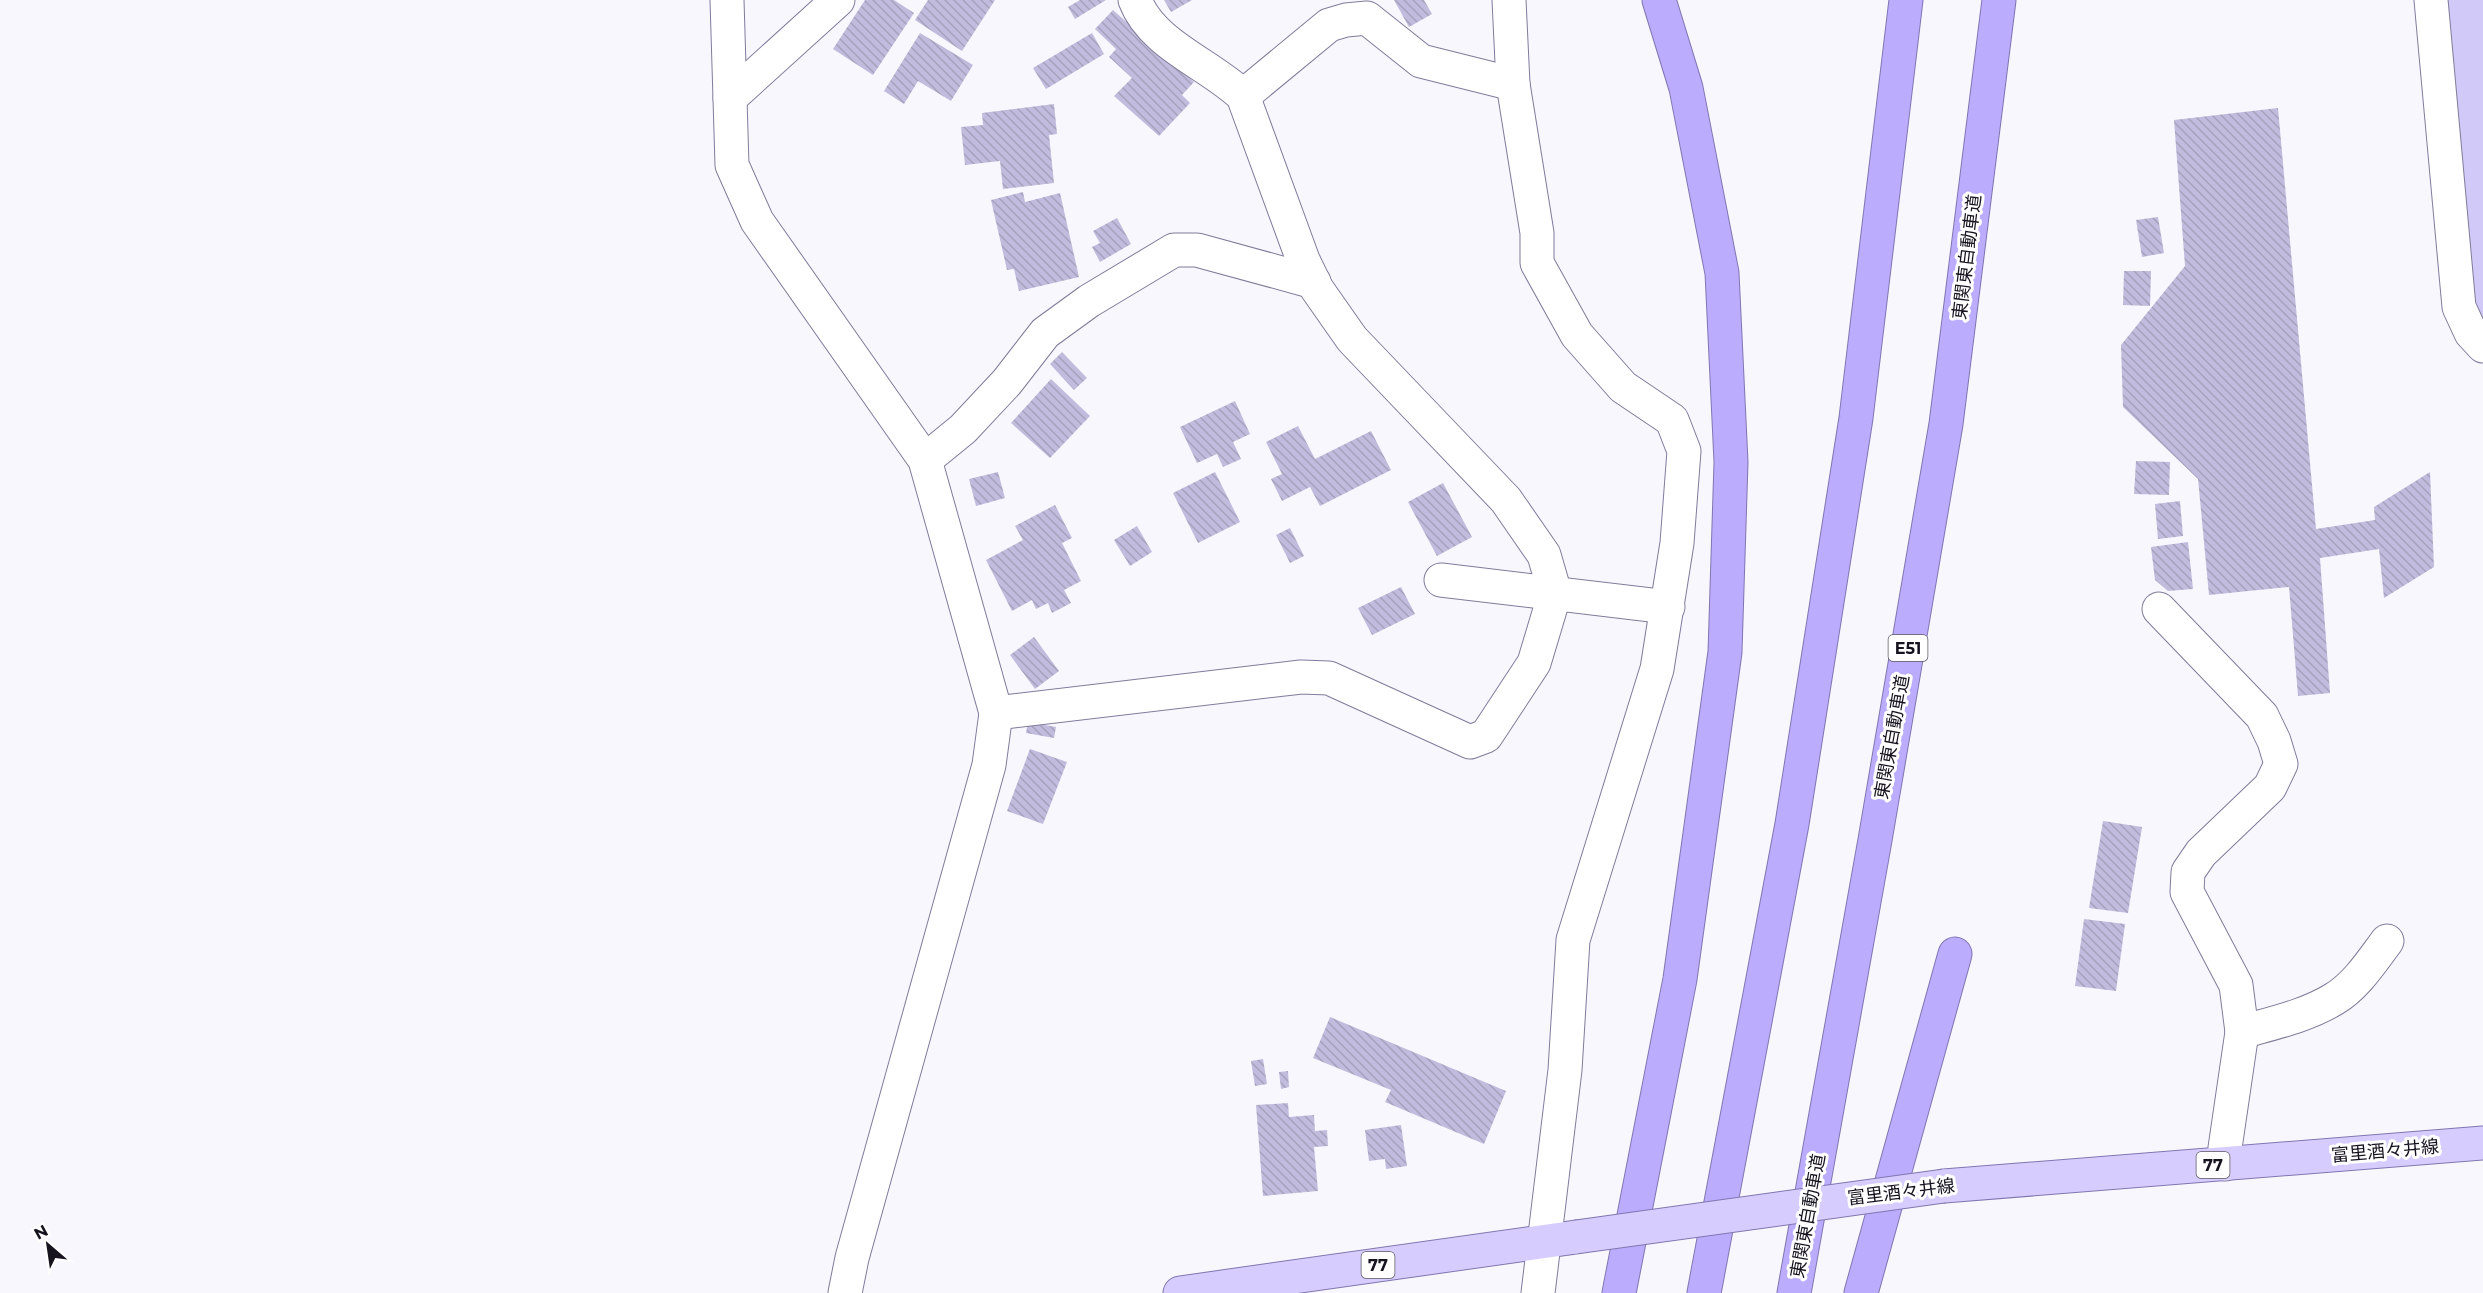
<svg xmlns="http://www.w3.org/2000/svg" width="2483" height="1293" viewBox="0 0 2483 1293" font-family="Montserrat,'Noto Sans JP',sans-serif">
	<defs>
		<pattern id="building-back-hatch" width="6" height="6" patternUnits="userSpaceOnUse" patternTransform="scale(1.5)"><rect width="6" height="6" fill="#c1bcdd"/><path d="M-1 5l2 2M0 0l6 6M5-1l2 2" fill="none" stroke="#a5a1bd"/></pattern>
	</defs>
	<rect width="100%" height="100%" fill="#f8f7fe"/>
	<polygon fill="#d1c9f8" points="2443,0 2483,0 2483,329 2470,306"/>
	<g fill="url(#building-back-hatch)">
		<polygon points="865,0 894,0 914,13 873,75 833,49"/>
		<polygon points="928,0 995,0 962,51 915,20"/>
		<polygon points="1080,0 1106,0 1075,19 1068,7"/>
		<polygon points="1164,0 1192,0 1171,12"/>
		<polygon points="1394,0 1424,0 1432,14 1409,27"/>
		<polygon points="1113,10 1194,82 1182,95 1190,103 1159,136 1114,96 1132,78 1109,57 1116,49 1095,29"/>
		<polygon points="920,33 973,65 951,101 918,81 904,104 884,91"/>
		<polygon points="1092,33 1104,54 1046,89 1033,68"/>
		<polygon points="1054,104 1057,134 1049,135 1054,183 1003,189 1000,161 965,165 961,127 983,125 982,113"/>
		<polygon points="2278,108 2316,529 2375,520 2374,507 2430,472 2434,567 2384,598 2379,549 2320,558 2330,693 2298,696 2289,587 2209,595 2198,479 2123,407 2121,345 2185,266 2174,120"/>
		<polygon points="1023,192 1025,202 1060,193 1079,277 1019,291 1014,269 1007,270 991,200"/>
		<polygon points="2158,217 2164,253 2142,257 2136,220"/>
		<polygon points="1117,218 1131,244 1100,262 1092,247 1100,243 1093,231"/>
		<polygon points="2124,271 2151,271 2150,306 2123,305"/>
		<polygon points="1062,352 1087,378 1074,390 1050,364"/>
		<polygon points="1051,379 1090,416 1050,458 1011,423"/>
		<polygon points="1235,401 1250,434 1233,442 1241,459 1223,467 1217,454 1197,463 1180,427"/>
		<polygon points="1298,426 1315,459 1371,431 1391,470 1320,506 1310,487 1282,501 1271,479 1282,474 1266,442"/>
		<polygon points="2136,461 2170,462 2169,495 2134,494"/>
		<polygon points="998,472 1005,498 976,506 969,479"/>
		<polygon points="1215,472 1240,522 1198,543 1173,493"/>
		<polygon points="1443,483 1472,537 1437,556 1408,502"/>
		<polygon points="2180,501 2183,536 2158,539 2155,504"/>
		<polygon points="1055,505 1072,538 1062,543 1081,581 1064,590 1071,603 1052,613 1048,603 1036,609 1032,600 1012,611 986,560 1023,540 1015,526"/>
		<polygon points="1137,526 1152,552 1130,566 1114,540"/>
		<polygon points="1290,528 1304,556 1290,563 1276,535"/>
		<polygon points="2188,542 2193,589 2168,591 2155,580 2151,547"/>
		<polygon points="1401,587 1415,614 1372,635 1358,608"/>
		<polygon points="1034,637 1059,671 1035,689 1010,655"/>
		<polygon points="1028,722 1056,727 1054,738 1026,733"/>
		<polygon points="1030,749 1067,762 1043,824 1007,811"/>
		<polygon points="2103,821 2142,827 2128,913 2089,908"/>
		<polygon points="2084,919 2125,924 2116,991 2075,986"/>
		<polygon points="1330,1017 1506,1091 1484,1144 1385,1102 1391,1090 1313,1058"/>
		<polygon points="1263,1059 1267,1084 1255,1086 1251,1061"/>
		<polygon points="1288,1071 1289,1087 1281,1089 1279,1072"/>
		<polygon points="1288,1103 1289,1117 1314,1115 1315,1131 1327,1130 1328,1146 1314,1147 1318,1191 1263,1196 1256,1105"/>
		<polygon points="1401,1125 1407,1166 1386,1169 1385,1159 1369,1161 1365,1130"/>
	</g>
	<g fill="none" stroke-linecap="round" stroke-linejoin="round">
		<defs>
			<g id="minor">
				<polyline points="727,0 732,165 757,221 925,460 996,713 989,765 852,1258 845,1293"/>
				<polyline points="1509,0 1513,84 1537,233 1537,263 1577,335 1623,387 1672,420 1684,451 1677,543 1657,669 1573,940 1565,1070 1538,1293"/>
				<polyline points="2431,0 2459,307 2471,333 2483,346"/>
				<polyline points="1243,96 1329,25 1346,20 1367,18 1421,61 1513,84"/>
				<polyline points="730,98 838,0"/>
				<polyline points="925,460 963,429 1007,382 1045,333 1089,301 1174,250 1197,250 1314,282"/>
				<polyline points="1441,580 1668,607"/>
				<polyline points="2159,609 2262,716 2274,741 2281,764 2270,787 2201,853 2188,872 2187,892 2236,985 2242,1032 2225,1148 2225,1164"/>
				<path d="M996,713L1301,677L1329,678L1470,742L1486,736L1534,663L1555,593L1544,555L1506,500L1352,339L1317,289L1303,260L1243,96C1210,64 1152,45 1135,0"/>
				<path d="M2242,1032C2273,1023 2306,1016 2334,999C2356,986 2372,961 2387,941"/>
			</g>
			<g id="major">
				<polyline points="1944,1186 2483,1143"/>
				<polyline points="1180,1293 1576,1237"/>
			</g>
			<g id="highway">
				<polyline points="1619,1293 1680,979 1725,652 1731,462 1722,273 1686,88 1659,0"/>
				<polyline points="1704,1293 1792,824 1856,418 1906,0"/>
				<polyline points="1794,1293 1875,840 1946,424 1999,0"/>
				<polyline points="1861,1293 1955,954"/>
			</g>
		</defs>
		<use href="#minor" stroke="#807b9a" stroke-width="35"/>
		<use href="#major" stroke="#8176b0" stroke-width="35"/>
		<use href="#highway" stroke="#8176b0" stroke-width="35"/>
		<use href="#minor" stroke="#fff" stroke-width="33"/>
		<use href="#major" stroke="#d6cdfe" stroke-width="33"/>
		<use href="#highway" stroke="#bbacfe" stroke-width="33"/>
		<defs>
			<polyline id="major-bridge" points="1576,1237 1944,1186"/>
		</defs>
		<use href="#major-bridge" stroke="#8176b0" stroke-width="35" stroke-linecap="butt"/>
		<use href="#major-bridge" stroke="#d6cdfe" stroke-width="33"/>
	</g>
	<g text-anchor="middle" stroke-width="6" stroke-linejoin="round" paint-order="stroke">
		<g fill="#fff" stroke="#5c5a62" stroke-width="1.5">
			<rect x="1888.5" y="635" width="39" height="26" rx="4.5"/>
			<rect x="2196.5" y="1152" width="33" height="26" rx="4.5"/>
			<rect x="1361.5" y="1252" width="33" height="26" rx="4.5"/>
		</g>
		<g font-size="16" font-weight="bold" fill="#16131f">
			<text x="1908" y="654">E51</text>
			<text x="2213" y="1171">77</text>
			<text x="1378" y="1271">77</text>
		</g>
		<g font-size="18" fill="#16131f" stroke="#fff">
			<text transform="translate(1967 257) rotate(-83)" y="6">東関東自動車道</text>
			<text transform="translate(1892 737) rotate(-80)" y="6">東関東自動車道</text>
			<text transform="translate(2385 1151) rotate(-5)" y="6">富里酒々井線</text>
			<text transform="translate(1901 1192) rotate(-7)" y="6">富里酒々井線</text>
			<text transform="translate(1808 1216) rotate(-80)" y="6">東関東自動車道</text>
		</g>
	</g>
	<g transform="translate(48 1245) rotate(331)" stroke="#ffffff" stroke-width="4.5" paint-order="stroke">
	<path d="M0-4.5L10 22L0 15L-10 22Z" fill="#16131f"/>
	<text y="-9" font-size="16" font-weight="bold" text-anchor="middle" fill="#16131f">N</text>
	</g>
</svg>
